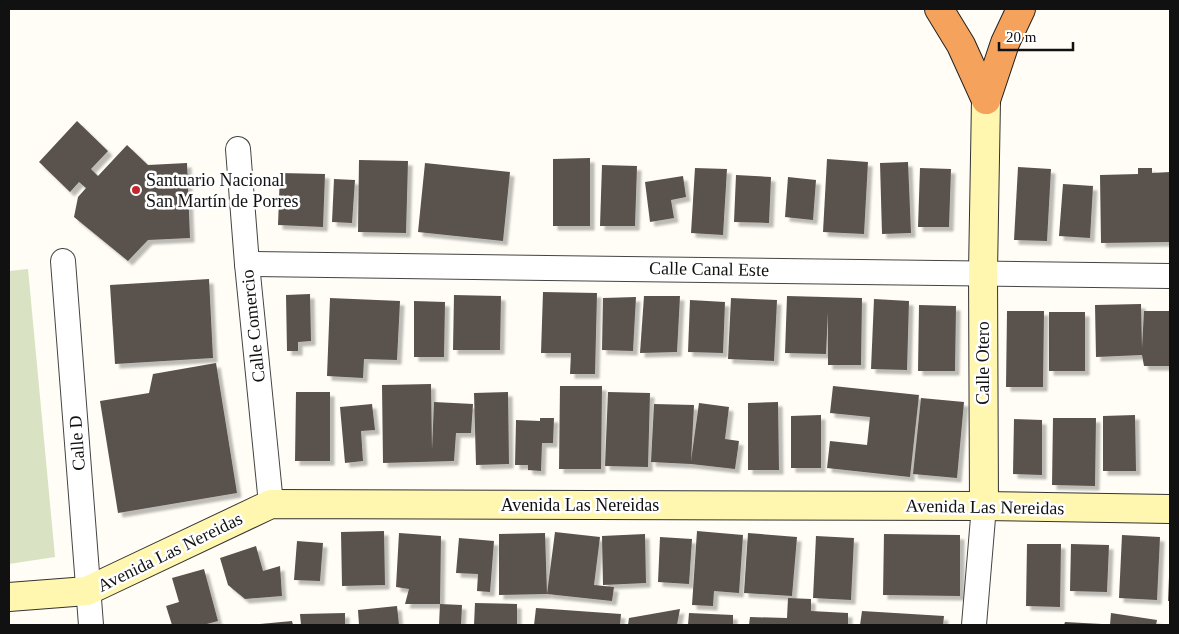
<svg xmlns="http://www.w3.org/2000/svg" width="1179" height="634" viewBox="0 0 1179 634" font-family="'Times New Roman',serif">
	<defs>
		<filter id="shadow"><feDropShadow dx="4.5" dy="4.5" stdDeviation="1" flood-color="#0004"/></filter>
	</defs>
	<rect width="100%" height="100%" fill="#fffdf5"/>
	<polygon fill="#d9e3c4" points="28,269 55,557 9,564 9,271"/>
	<g fill="#5a524d" filter="url(#shadow)">
		<polygon points="77,121 108,151 91,169 98,176 127,145 148,165 187,163 190,238 148,240 128,261 74,217 78,197 86,188 79,182 70,192 39,162"/>
		<polygon points="590,158 590,226 553,226 553,159"/>
		<polygon points="827,159 868,162 864,234 823,232"/>
		<polygon points="359,160 408,161 406,233 358,232"/>
		<polygon points="908,162 911,233 882,234 880,163"/>
		<polygon points="425,163 510,172 503,241 418,232"/>
		<polygon points="602,165 637,166 635,226 600,226"/>
		<polygon points="1018,167 1051,169 1047,241 1014,240"/>
		<polygon points="695,168 727,169 723,235 691,233"/>
		<polygon points="920,168 951,169 949,227 918,227"/>
		<polygon points="1138,168 1152,168 1152,173 1170,172 1170,242 1101,243 1100,175 1138,174"/>
		<polygon points="280,173 325,174 323,227 278,225"/>
		<polygon points="736,175 771,177 769,223 734,222"/>
		<polygon points="683,176 686,197 671,200 674,218 650,222 645,182"/>
		<polygon points="788,177 816,180 813,220 785,217"/>
		<polygon points="334,179 355,180 352,223 332,222"/>
		<polygon points="1063,184 1093,186 1090,238 1059,236"/>
		<polygon points="209,279 213,358 115,364 110,285"/>
		<polygon points="543,292 597,293 595,374 570,374 571,353 541,353"/>
		<polygon points="310,294 311,341 298,342 298,351 287,351 286,295"/>
		<polygon points="454,295 501,296 500,350 453,350"/>
		<polygon points="644,296 680,296 677,352 640,353"/>
		<polygon points="787,296 862,298 861,365 828,365 828,312 826,354 785,353"/>
		<polygon points="636,297 633,351 602,350 603,298"/>
		<polygon points="330,298 400,301 397,360 364,359 363,378 327,376"/>
		<polygon points="731,298 777,300 774,361 728,359"/>
		<polygon points="874,299 909,301 907,370 871,369"/>
		<polygon points="690,300 725,302 723,353 688,352"/>
		<polygon points="414,301 445,302 444,357 414,357"/>
		<polygon points="1141,304 1142,348 1144,311 1170,311 1170,366 1144,366 1142,355 1096,357 1095,305"/>
		<polygon points="919,305 956,306 955,371 918,371"/>
		<polygon points="1007,311 1044,311 1043,387 1006,387"/>
		<rect x="1049" y="312" width="36" height="59"/>
		<polygon points="216,363 237,493 118,513 100,401 149,393 153,374"/>
		<polygon points="431,384 432,450 434,402 473,404 471,433 456,433 454,461 383,463 382,385"/>
		<polygon points="560,386 602,386 601,469 559,469"/>
		<polygon points="833,386 919,395 910,477 827,468 830,441 867,445 870,417 830,413"/>
		<polygon points="296,392 330,392 330,461 295,461"/>
		<polygon points="508,392 509,464 476,465 474,393"/>
		<polygon points="608,392 650,393 648,467 605,466"/>
		<polygon points="921,398 964,402 957,478 913,474"/>
		<polygon points="778,402 779,470 748,470 748,403"/>
		<polygon points="699,403 729,407 725,439 739,441 735,469 691,464 651,462 654,404 694,405 691,461"/>
		<polygon points="372,404 375,430 361,431 363,461 345,463 340,407"/>
		<polygon points="821,415 821,468 791,468 791,416"/>
		<polygon points="1135,415 1136,471 1103,471 1103,416"/>
		<polygon points="540,418 554,418 553,443 542,443 541,471 528,470 528,465 515,465 516,420 540,421"/>
		<polygon points="1053,418 1096,418 1095,486 1052,485"/>
		<polygon points="1014,419 1042,420 1042,475 1013,474"/>
		<polygon points="384,531 385,585 342,586 341,532"/>
		<polygon points="697,531 743,535 739,593 714,591 713,606 692,605"/>
		<polygon points="555,532 600,537 594,585 614,587 612,601 547,594 499,595 499,534 545,533 547,594"/>
		<polygon points="399,533 441,536 440,604 405,604 409,589 396,587"/>
		<polygon points="748,533 797,537 792,596 744,593"/>
		<polygon points="645,534 646,583 603,585 602,536"/>
		<polygon points="884,534 960,535 960,596 883,595"/>
		<polygon points="1122,535 1160,537 1157,600 1119,598"/>
		<polygon points="816,536 854,538 851,600 813,598"/>
		<polygon points="660,537 692,539 689,584 658,582"/>
		<polygon points="459,538 494,541 490,592 477,591 478,574 456,573"/>
		<polygon points="297,541 323,543 320,581 294,580"/>
		<polygon points="1027,544 1061,544 1060,607 1026,606"/>
		<polygon points="1071,544 1109,545 1107,592 1070,591"/>
		<polygon points="256,546 263,571 280,566 282,596 245,599 228,585 220,558"/>
		<polygon points="204,569 218,621 203,625 172,625 166,606 179,602 172,578"/>
		<polygon points="1169,577 1170,577 1170,601 1168,601"/>
		<polygon points="788,598 811,599 811,611 848,613 848,625 749,625 750,617 787,618"/>
		<polygon points="475,603 517,604 517,625 474,625"/>
		<polygon points="440,604 462,605 461,625 439,625"/>
		<polygon points="397,606 399,625 359,625 358,610"/>
		<polygon points="536,608 621,614 620,625 534,625"/>
		<polygon points="680,609 677,625 628,625 629,618"/>
		<polygon points="862,611 944,616 943,625 860,625"/>
		<polygon points="345,613 345,625 301,625 300,614"/>
		<polygon points="689,613 733,615 733,625 688,625"/>
		<polygon points="1111,613 1157,620 1156,625 1110,625"/>
		<polygon points="292,621 293,625 260,625 260,624"/>
		<polygon points="1065,622 1102,624 1102,625 1064,625"/>
	</g>
	<g fill="none" stroke-linecap="round" stroke-linejoin="round">
		<defs>
			<g id="street">
				<polyline points="238,149 247,264 271,504"/>
				<polyline points="63,261 91,625"/>
				<polyline points="247,264 1170,276"/>
				<polyline points="974,625 984,506"/>
			</g>
			<g id="secondary">
				<polyline points="984,506 983,272 986,100"/>
				<polyline points="9,597 87,591 271,504 984,506 1170,509"/>
			</g>
			<g id="highway">
				<polyline points="939,9 961,45 986,100"/>
				<polyline points="986,100 1005,43 1021,9"/>
			</g>
		</defs>
		<use href="#street" stroke="#444" stroke-width="26"/>
		<use href="#secondary" stroke="#333" stroke-width="30"/>
		<use href="#highway" stroke="#222" stroke-width="30"/>
		<use href="#street" stroke="#fff" stroke-width="24"/>
		<use href="#secondary" stroke="#fff6b0" stroke-width="28"/>
		<use href="#highway" stroke="#f5a25d" stroke-width="28"/>
	</g>
	<circle fill="#c4262e" stroke="#fff" stroke-width="2" cx="136" cy="190" r="5"/>
	<g text-anchor="middle" stroke-width="5" stroke-linejoin="round" paint-order="stroke">
		<g font-size="18" fill="#111" stroke="#fff" text-anchor="start">
			<text x="146" y="186">Santuario Nacional<tspan x="146" dy="21">San Martín de Porres</tspan></text>
		</g>
		<g font-size="18" fill="#111" stroke="#fff">
			<text transform="translate(709 269) rotate(1)" y="6">Calle Canal Este</text>
			<text transform="translate(253 326) rotate(-96)" y="6">Calle Comercio</text>
			<text transform="translate(983 363) rotate(-90)" y="6">Calle Otero</text>
			<text transform="translate(77 443) rotate(-94)" y="6">Calle D</text>
			<text x="580" y="511">Avenida Las Nereidas</text>
			<text transform="translate(985 507) rotate(1)" y="6">Avenida Las Nereidas</text>
			<text transform="translate(170 552) rotate(-26)" y="6">Avenida Las Nereidas</text>
		</g>
	</g>
	<rect width="1179" height="634" fill="none" stroke="#111111" stroke-width="20"/>
	<path d="M999 42v8h74v-8" fill="none" stroke="#111111" stroke-width="2.5"/>
	<text x="1006" y="42" font-size="15" fill="#111111" stroke="#ffffff" stroke-width="4" paint-order="stroke">20 m</text>
</svg>
